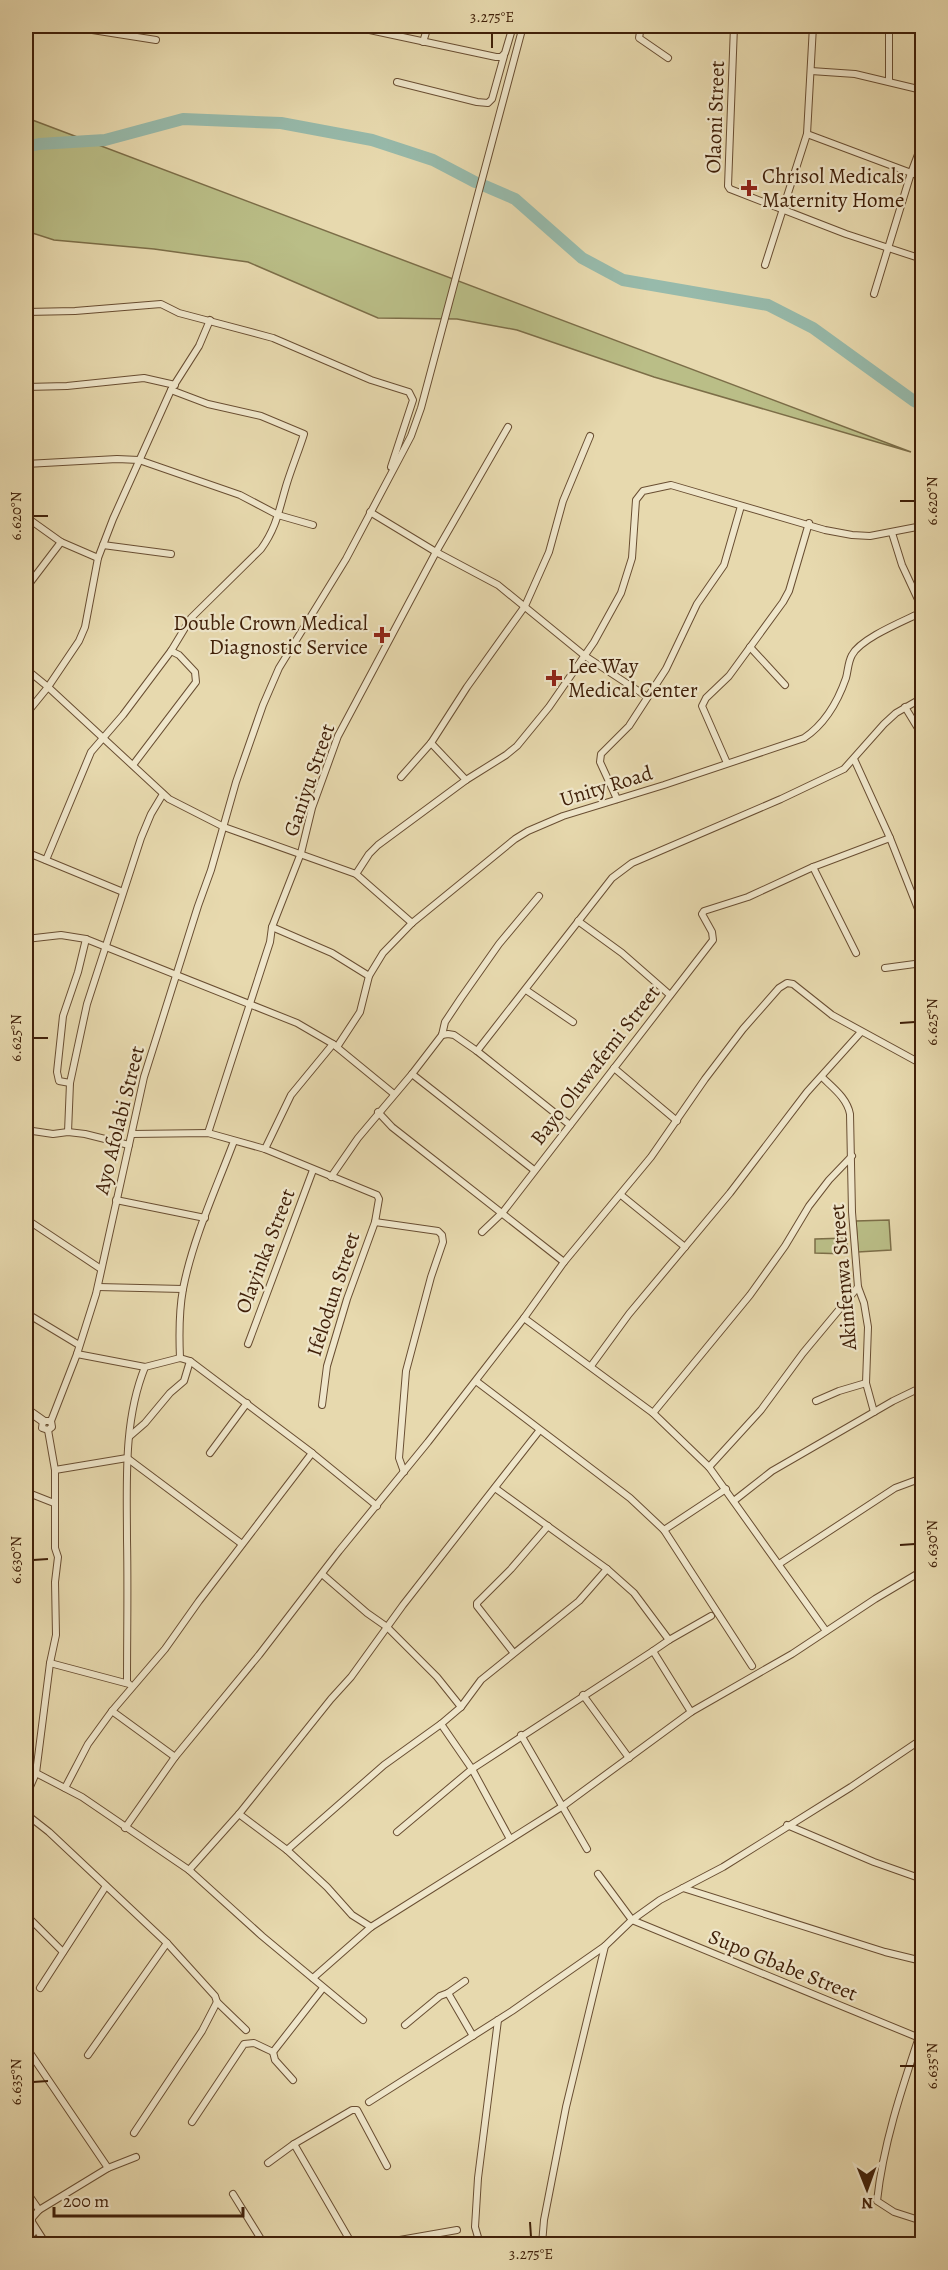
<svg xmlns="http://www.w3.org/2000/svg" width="948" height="2270" viewBox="0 0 948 2270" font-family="Alegreya,serif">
	<rect width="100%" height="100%" fill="#e7d9ae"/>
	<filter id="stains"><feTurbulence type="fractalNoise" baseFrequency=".00333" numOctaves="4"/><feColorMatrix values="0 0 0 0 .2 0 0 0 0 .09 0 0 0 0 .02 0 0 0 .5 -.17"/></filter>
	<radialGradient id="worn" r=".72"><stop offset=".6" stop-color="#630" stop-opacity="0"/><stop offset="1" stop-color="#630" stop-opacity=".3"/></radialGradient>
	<g fill="#babe87" stroke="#7c6e48" stroke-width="1.5">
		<polygon points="26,118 35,121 911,452 654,377 517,330 457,319 378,318 248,262 154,249 54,240 26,231"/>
		<polygon points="889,1220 891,1250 858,1252 856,1221"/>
		<polygon points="847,1238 847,1254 815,1253 815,1239"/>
	</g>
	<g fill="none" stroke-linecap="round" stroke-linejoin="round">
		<g stroke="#97baab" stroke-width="12">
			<polyline points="26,147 39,144 105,140 183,119 281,123 372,140 433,160 475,182"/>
			<polyline points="485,186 515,199 582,258 623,280 768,305 813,328 914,401 922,405"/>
		</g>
		<defs>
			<g id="minor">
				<polyline points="67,26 156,40"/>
				<polyline points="351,26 496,57 501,57 505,53 513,26"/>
				<polyline points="641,26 639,38 668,58"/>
				<polyline points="734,26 728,186 730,189 846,234 922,259"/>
				<polyline points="570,30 571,26"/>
				<polyline points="423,42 428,26"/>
				<polyline points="811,71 855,74 922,90"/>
				<polyline points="889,81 889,26"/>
				<polyline points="397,82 477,102 488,103 492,99 504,56"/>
				<polyline points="807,134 922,177"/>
				<polyline points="26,224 27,213"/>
				<polyline points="26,232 26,268"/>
				<polyline points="765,265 807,134 813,26"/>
				<polyline points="874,294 911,173 922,144"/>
				<polyline points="26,312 75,311 161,304 179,313 273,338 371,380 409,392 413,400 391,467"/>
				<polyline points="26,387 67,386 144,378 175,385"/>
				<polyline points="26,464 117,459 139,460 240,495 278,515 313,525"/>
				<polyline points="370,512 436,552 498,585 585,656 646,696"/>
				<polyline points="26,517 61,542 98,558"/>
				<polyline points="892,533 902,565 922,608"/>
				<polyline points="103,545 171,554"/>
				<polyline points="26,588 61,542"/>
				<polyline points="750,647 785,685"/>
				<polyline points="26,669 48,687 169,799 224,827 356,874 412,923"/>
				<polyline points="905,707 922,735"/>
				<polyline points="26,714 48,687 79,641 85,627 98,558 113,519 171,390 199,346 210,320"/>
				<polyline points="431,743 466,780"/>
				<polyline points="854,759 890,838 922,919"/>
				<polyline points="727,763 702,706 706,698 729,676 783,602 789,591 809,523"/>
				<polyline points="133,765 196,682 195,672 179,655 171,651"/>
				<polyline points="401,777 431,743 467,687 525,606 549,552 563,501 590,436"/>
				<polyline points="617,799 600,762 601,754 629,726 666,669 697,604 724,565 741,506"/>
				<polyline points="26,852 123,892"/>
				<path d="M46,860L91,752L123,715L171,651L191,618L261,549C277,527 279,509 287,483C292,467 299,450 304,434L261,416L208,404L171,390"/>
				<polyline points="813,867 856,953"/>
				<polyline points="356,874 369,854 378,845 466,780 506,755 517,746 549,707 594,642 621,593 632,558 636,500 643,491 671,485 825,530 852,535 870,536 922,526"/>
				<polyline points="578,921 622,953 670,995"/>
				<polyline points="272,927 332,953 369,976"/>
				<polyline points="26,939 61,935 86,939 297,1023 333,1044 394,1094"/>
				<polyline points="885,968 922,963"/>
				<polyline points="526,990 573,1022"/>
				<polyline points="442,1035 448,1034 454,1035 477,1051 570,1125"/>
				<path d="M337,1047L360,1012L369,976L383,953L412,923L515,839L528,831L563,816L664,785L804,738C825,724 838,701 846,678C848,671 848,662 852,655C861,638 904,621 922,612"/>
				<polyline points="477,1051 612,878 632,863 781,799 844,769 884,724 896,713 922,698"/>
				<polyline points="918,1062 922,1092"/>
				<polyline points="614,1068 677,1121"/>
				<polyline points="412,1074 534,1170"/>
				<path d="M822,1077C833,1088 847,1098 850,1114L852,1212L858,1287L864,1303L868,1327L866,1383L874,1412"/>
				<polyline points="70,1083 59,1081 57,1072 63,1016 78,972 86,939"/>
				<polyline points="378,1112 392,1127 564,1262"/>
				<polyline points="26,1130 53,1134 68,1132 85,1134 129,1145"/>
				<polyline points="68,1132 70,1083 87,1004 141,838 151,814 163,794"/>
				<polyline points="208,1133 270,942 272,927 301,853 312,808 338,736 436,552 508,427"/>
				<polyline points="132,1134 208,1133 265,1149 377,1195 379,1199 375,1222 347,1299 327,1366 322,1405"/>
				<polyline points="265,1149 291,1095 333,1044"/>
				<polyline points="331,1177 358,1138 412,1074 442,1035 445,1022 461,998 499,944 539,896"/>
				<polyline points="621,1195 685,1247"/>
				<polyline points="116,1200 205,1218"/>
				<polyline points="26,1219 101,1269"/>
				<polyline points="375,1222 438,1231 442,1235 443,1242 431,1277 406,1371 399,1458 404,1472"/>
				<polyline points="482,1232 503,1212 713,940 712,932 702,914 704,911 748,897 813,867 890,838"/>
				<polyline points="98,1287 183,1289"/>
				<polyline points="26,1313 79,1345"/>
				<polyline points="524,1318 653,1413 709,1467 826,1631"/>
				<polyline points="248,1344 313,1170"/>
				<polyline points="77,1354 145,1367"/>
				<path d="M180,1358C179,1335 179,1311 183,1289C193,1238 216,1189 234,1141"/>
				<polyline points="591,1366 629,1314 730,1193 807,1092 861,1032"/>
				<polyline points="476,1381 630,1498 664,1530 752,1666"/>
				<polyline points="816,1401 839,1391 866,1383"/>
				<polyline points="653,1413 750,1295 785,1246 809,1206 829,1180 852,1156"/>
				<polyline points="51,1421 43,1421 42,1428 48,1430 52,1427 51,1421 77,1354 96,1294 144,1077 198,906 211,870 236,782 263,705 279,668 346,559 400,457 411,436 421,408 523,26"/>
				<polyline points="130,1436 145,1423 170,1393 184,1381 190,1361"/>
				<polyline points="210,1453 247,1403"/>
				<polyline points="709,1467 761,1410 803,1353 858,1287"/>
				<polyline points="55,1470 127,1458 242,1544"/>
				<polyline points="495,1488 607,1569 634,1593 669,1640 711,1616"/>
				<polyline points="26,1492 54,1503"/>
				<polyline points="735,1500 772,1471 893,1401 922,1387"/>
				<polyline points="664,1530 726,1489"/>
				<polyline points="779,1564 895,1488 922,1478"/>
				<polyline points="669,1640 653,1651 691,1712"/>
				<polyline points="513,1652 477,1606 477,1603 511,1569 548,1526"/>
				<polyline points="50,1663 129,1684"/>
				<path d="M127,1683C127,1635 128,1588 127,1540C127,1483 123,1421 145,1367L180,1358L190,1361L312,1453L377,1506"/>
				<polyline points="583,1695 629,1758"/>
				<polyline points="461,1707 481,1680 579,1601 607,1569"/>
				<polyline points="112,1711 175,1757"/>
				<polyline points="441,1724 472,1769 653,1651"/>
				<polyline points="521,1735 587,1849"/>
				<polyline points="26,1764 36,1773 82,1797 189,1870 262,1936 363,2020"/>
				<polyline points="65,1788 88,1744 112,1711 165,1649 199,1601 312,1453"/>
				<polyline points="26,1796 36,1773 50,1663 56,1635 55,1582 58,1557 55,1548 55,1470 48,1430"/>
				<polyline points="26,1814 49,1832 167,1943 215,1996 217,2002 246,2030"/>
				<polyline points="239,1814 287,1850 327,1887 352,1915 371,1927"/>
				<polyline points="787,1825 874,1862 922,1879"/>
				<polyline points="125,1828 175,1757 259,1655 339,1551 428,1442 524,1318 564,1262 651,1157 705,1079 743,1029 779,988 787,983 793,984 832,1015 918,1062 922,1060"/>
				<polyline points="397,1832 472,1769 510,1839"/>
				<polyline points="287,1850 384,1765 441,1724 461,1707 437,1677 387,1627 367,1613 322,1574"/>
				<polyline points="189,1870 239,1814 331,1699 351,1677 403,1605 539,1431"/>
				<polyline points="598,1874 632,1920 922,2039"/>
				<polyline points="683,1888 885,1952 922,1961"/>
				<polyline points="26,1915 63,1952"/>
				<polyline points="313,1978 371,1927 563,1806 691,1712 792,1654 875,1599 922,1571"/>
				<polyline points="465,1981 448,1993 473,2036"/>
				<polyline points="40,1988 106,1886"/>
				<polyline points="405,2025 440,1996 448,1993"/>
				<path d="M919,2037C901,2091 883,2145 877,2201L894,2212L922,2221"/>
				<polyline points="26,2047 108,2168"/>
				<polyline points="273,2052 323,1988"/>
				<polyline points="273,2052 275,2060 293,2080"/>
				<polyline points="88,2055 167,1943"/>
				<polyline points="369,2102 512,2011 605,1946"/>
				<polyline points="192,2122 244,2044 254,2043 273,2052"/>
				<polyline points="134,2133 202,2031 217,2002"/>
				<polyline points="294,2144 352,2244"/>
				<polyline points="268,2163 294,2144 352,2110 357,2110 387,2166"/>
				<polyline points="26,2191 39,2210 32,2218 32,2222 46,2244"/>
				<polyline points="233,2194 264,2244"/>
				<polyline points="39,2210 108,2168 136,2157"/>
				<polyline points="26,2240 36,2230"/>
				<polyline points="377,2244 457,2230"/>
				<polyline points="480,2244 475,2227 478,2178 498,2020"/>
				<polyline points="542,2244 544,2220 566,2107 605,1946 632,1920 660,1900 723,1867 851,1787 922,1739"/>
			</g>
			<polyline id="tertiary" points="26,1409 43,1421"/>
		</defs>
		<use href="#minor" stroke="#694e32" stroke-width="8"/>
		<use href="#tertiary" stroke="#694e32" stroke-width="10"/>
		<use href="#minor" stroke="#efe6ca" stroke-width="6"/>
		<use href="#tertiary" stroke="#efe6ca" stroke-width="8"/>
	</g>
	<path fill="none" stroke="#3f1f08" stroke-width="2" d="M492,33V48M900,501H915M33,516H48M900,1023L915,1022M33,1038H48M900,1545L915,1544M33,1560L48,1559M900,2066H915M33,2082L48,2081M530,2222L531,2237"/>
	<g fill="#8f2418" stroke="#efe6ca" stroke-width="2">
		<path d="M746 179h6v6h6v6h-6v6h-6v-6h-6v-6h6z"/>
		<path d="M379 626h6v6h6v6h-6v6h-6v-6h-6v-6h6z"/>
		<path d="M551 669h6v6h6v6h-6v6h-6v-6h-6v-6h6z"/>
	</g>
	<g text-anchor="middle" stroke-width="4.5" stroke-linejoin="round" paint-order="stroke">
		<g font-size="21" fill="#3f1f08" stroke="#efe6ca">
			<text transform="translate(715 117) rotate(-88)" y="7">Olaoni Street</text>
			<text transform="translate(309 780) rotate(-71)" y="7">Ganiyu Street</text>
			<text transform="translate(606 786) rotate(-17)" y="7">Unity Road</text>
			<text transform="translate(595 1065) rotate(-52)" y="7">Bayo Oluwafemi Street</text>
			<text transform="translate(119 1120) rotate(-76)" y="7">Ayo Afolabi Street</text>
			<text transform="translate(265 1251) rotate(-69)" y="7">Olayinka Street</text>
			<text transform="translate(843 1277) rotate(-95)" y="7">Akinfenwa Street</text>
			<text transform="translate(333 1294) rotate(-72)" y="7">Ifelodun Street</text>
			<text transform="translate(783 1965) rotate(22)" y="7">Supo Gbabe Street</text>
		</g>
		<g font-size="21" fill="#3f1f08" stroke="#efe6ca" text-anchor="start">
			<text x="762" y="183">Chrisol Medicals<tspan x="762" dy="24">Maternity Home</tspan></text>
			<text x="368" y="630" text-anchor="end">Double Crown Medical<tspan x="368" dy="24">Diagnostic Service</tspan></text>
			<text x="568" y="673">Lee Way<tspan x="568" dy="24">Medical Center</tspan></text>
		</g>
	</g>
	<rect width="948" height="2270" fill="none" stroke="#e7d9ae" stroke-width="66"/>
	<g transform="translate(867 2189) rotate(179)" stroke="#efe6ca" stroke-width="4.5" paint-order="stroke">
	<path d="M0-4.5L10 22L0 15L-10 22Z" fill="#3f1f08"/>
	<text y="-9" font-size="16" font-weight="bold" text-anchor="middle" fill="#3f1f08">N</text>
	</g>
	<path d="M54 2207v9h189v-9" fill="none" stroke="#3f1f08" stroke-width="3"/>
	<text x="63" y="2207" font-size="18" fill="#3f1f08" stroke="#efe6ca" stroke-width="4.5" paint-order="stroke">200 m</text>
	<rect x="33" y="33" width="882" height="2204" fill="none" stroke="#3f1f08" stroke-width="2"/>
	<g font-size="15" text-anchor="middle" fill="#3f1f08">
		<text x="492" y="22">3.275°E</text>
		<text transform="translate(932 501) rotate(-90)" y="5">6.620°N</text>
		<text transform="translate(16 516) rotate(-90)" y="5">6.620°N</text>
		<text transform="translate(932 1022) rotate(-90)" y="5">6.625°N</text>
		<text transform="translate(16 1038) rotate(-90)" y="5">6.625°N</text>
		<text transform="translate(932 1544) rotate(-90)" y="5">6.630°N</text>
		<text transform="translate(16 1560) rotate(-90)" y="5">6.630°N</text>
		<text transform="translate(932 2066) rotate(-90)" y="5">6.635°N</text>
		<text transform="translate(16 2082) rotate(-90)" y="5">6.635°N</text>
		<text x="531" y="2259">3.275°E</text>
	</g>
	<rect width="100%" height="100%" filter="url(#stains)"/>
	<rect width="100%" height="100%" fill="url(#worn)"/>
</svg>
